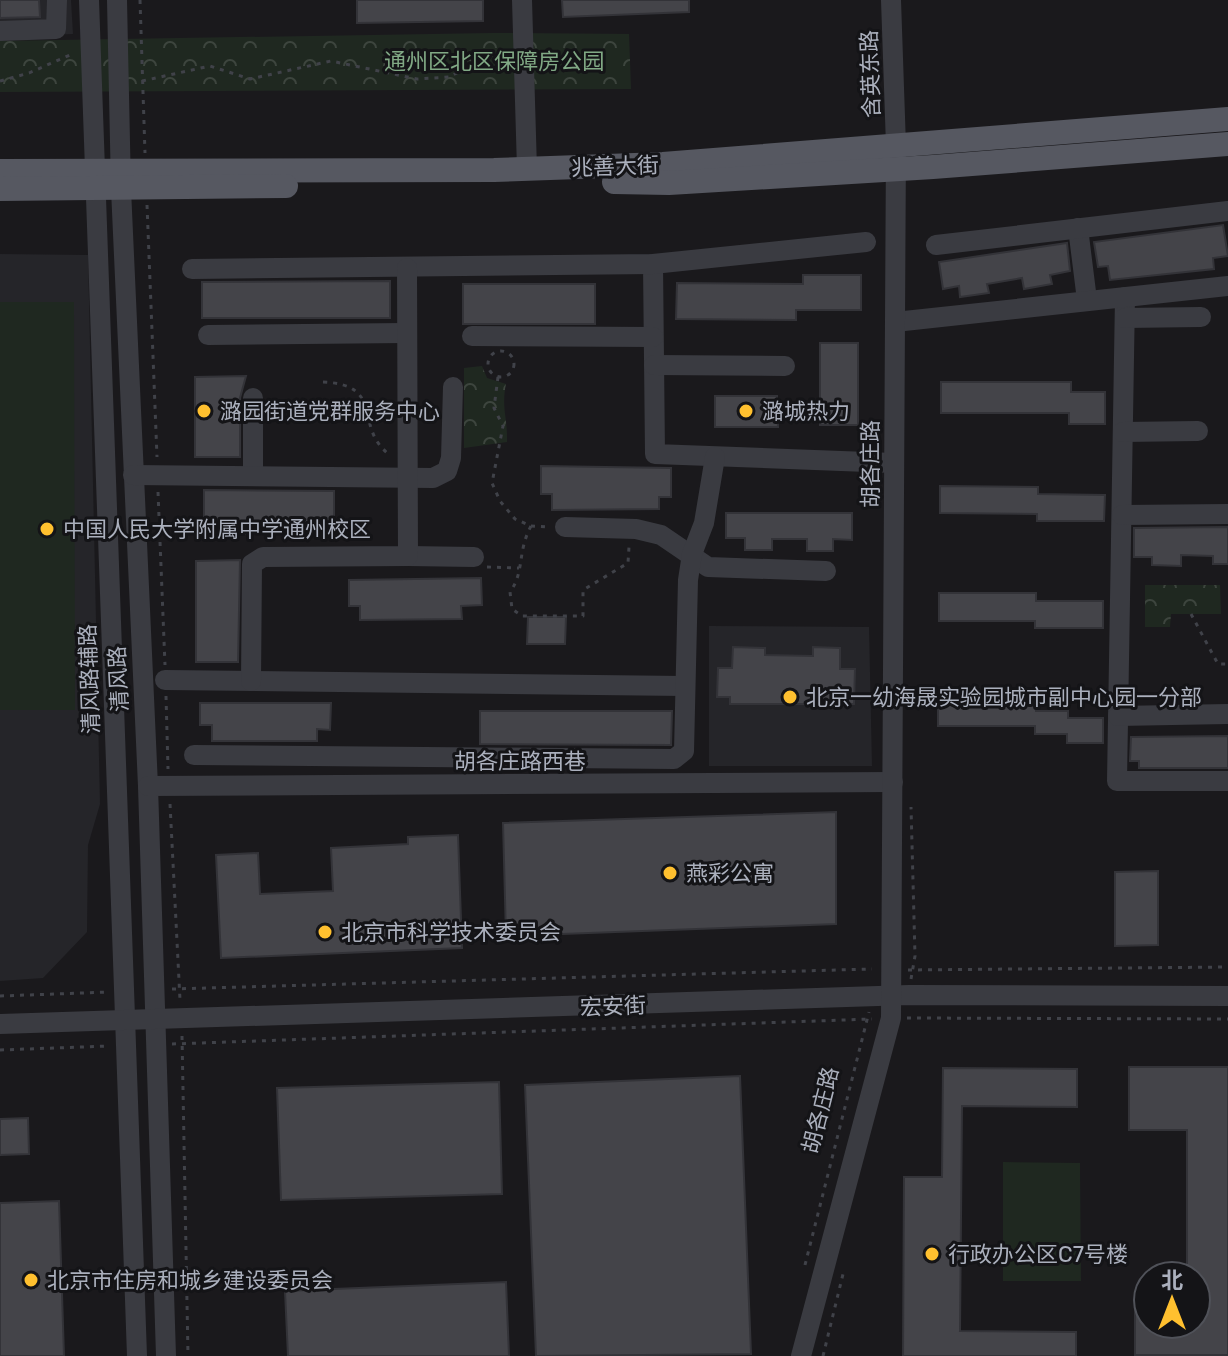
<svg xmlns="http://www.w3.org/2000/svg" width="1228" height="1356" viewBox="0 0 1228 1356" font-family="Rubik,'Noto Sans SC',sans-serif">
	<defs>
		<pattern id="forest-crowns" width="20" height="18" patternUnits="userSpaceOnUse" patternTransform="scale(2)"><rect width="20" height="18" fill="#1f2820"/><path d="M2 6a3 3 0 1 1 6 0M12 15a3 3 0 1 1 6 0" fill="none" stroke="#3d453e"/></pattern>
	</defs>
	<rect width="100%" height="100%" fill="#1a191c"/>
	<g fill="#252529">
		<polygon points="0,0 71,0 73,34 0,37"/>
		<polygon points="0,254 88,255 100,804 88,845 87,932 43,978 0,981"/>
		<polygon points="709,626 869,627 872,766 709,766"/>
	</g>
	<g fill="url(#forest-crowns)">
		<polygon points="494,33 629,34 631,89 0,92 0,41"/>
		<path d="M482,366L487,378L506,384C501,408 508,419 507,442L464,448V368Z"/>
		<polygon points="1145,585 1220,585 1221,614 1171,614 1170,627 1145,627"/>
	</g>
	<g fill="#1f2820">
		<polygon points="0,302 74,302 75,710 0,710"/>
		<polygon points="1003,1162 1080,1163 1081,1281 1003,1281"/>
	</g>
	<g fill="#444449" stroke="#333338" stroke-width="2">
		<polygon points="0,0 39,0 40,17 0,18"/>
		<polygon points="357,0 483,0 483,21 357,23"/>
		<polygon points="562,0 689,0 689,12 563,17"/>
		<polygon points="1223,225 1228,256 1213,258 1214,269 1110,280 1108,266 1098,267 1094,242"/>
		<polygon points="1067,243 1070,271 1050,275 1052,284 1024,289 1022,278 987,284 989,293 960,297 959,286 943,289 939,262"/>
		<polygon points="803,275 861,275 861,310 796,310 796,320 676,319 677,283 803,284"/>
		<polygon points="390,281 390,318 202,318 202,282"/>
		<rect x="463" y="284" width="132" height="40"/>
		<rect x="820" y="343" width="38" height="82"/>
		<polygon points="246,376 240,398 240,457 195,457 195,377"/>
		<polygon points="941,382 1071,382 1071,392 1105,392 1105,424 1069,424 1069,413 941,413"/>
		<polygon points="715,396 777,396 778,427 715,427"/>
		<polygon points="541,466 671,468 671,497 659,497 659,509 552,510 552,494 541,494"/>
		<polygon points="940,486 1038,487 1038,494 1105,495 1104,521 1037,521 1037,514 940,513"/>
		<polygon points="204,490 334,491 334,526 316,526 316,534 286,534 286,525 248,525 248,534 222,534 222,523 204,523"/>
		<polygon points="726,513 852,513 852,540 833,539 833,551 807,551 807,539 772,539 772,550 745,550 745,538 726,538"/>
		<polygon points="1228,527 1228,564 1213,564 1213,556 1181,555 1181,566 1152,565 1152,557 1134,557 1134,528"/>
		<polygon points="240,560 238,662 196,662 196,561"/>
		<polygon points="481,578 482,605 461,606 462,619 360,620 360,606 349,606 349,580"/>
		<polygon points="939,593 1036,593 1036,601 1103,601 1103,628 1035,628 1035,621 939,621"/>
		<polygon points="528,617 566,617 565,644 527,644"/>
		<polygon points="733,647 765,648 765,655 813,656 813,647 840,648 840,669 855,669 854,704 730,704 730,697 717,697 718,668 732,668"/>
		<polygon points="200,703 331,703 330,730 317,729 317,741 212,741 212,725 200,725"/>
		<polygon points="938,703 1036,703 1036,711 1068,711 1068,718 1103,718 1103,743 1067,743 1067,734 1035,734 1035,726 938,726"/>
		<polygon points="480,711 672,711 671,745 480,744"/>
		<polygon points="1228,736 1228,768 1139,768 1139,761 1130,761 1131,737"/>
		<polygon points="836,812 836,924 506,936 503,823"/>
		<polygon points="458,835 462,948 221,958 216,855 258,853 260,894 333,891 331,848 408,844 408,837"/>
		<polygon points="1158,871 1158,945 1115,946 1115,872"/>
		<polygon points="1129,1067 1228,1067 1228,1355 1135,1355 1135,1304 1148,1304 1148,1324 1196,1324 1196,1276 1187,1276 1187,1130 1129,1130"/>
		<polygon points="943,1068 1077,1069 1077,1107 962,1106 960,1331 1076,1332 1076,1356 903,1356 904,1177 942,1177"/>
		<polygon points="740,1076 751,1354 536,1356 525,1085"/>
		<polygon points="499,1082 502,1194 281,1200 277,1088"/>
		<polygon points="28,1118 29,1154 0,1155 0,1119"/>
		<polygon points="59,1201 64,1356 0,1356 0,1203"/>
		<polygon points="506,1282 509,1356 288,1356 285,1291"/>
	</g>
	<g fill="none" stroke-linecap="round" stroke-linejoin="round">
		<g stroke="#404249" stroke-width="3" stroke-dasharray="4 6" stroke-linecap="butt">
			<polyline points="140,0 145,153"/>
			<polyline points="0,81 29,73 70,55"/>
			<polyline points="142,81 210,66 250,79 331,61 417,79 449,77 491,55 508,54"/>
			<polyline points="147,205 157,457"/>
			<circle cx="501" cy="364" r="13"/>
			<polyline points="498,377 494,408 503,426 492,483 500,501 515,519 531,526 549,527"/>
			<path d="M323,382C387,385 352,427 390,455"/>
			<polyline points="158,492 165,665"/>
			<path d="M531,526C517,552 525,571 510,592L512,609L522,616H583V590L628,563L629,547"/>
			<polyline points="487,567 519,568"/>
			<polyline points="1191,614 1218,664 1228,664"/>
			<polyline points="166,696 168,769"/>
			<polyline points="170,804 180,1000"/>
			<polyline points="908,970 1228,967"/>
			<polyline points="911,979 915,956 911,807"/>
			<polyline points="172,989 872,969"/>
			<polyline points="0,996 109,992"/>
			<polyline points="907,1018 1228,1019"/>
			<polyline points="182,1036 188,1356"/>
			<polyline points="172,1044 872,1019"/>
			<polyline points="0,1050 108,1046"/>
			<polyline points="805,1265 869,1012"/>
			<polyline points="823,1356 844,1270"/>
		</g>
		<g stroke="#3a3b41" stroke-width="20">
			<polyline points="89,0 137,1356"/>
			<polyline points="117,0 121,189 148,786 166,1356"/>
			<polyline points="522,0 527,169"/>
			<polyline points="0,31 56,29 57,0"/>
			<polyline points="1078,228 1087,300"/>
			<polyline points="936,245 1228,211"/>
			<polyline points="653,264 655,454 894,463"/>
			<polyline points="192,269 653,264 866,242"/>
			<polyline points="1125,297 1117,781 1228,781"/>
			<polyline points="1125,318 1201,317"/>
			<polyline points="895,322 1228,286"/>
			<polyline points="208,335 405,333"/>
			<polyline points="472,336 653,337"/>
			<polyline points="654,365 785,366"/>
			<polyline points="253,398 253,474"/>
			<polyline points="1123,432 1198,431"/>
			<polyline points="133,475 433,478 447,471 451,458 453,387"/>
			<polyline points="1122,515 1228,514"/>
			<polyline points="565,527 636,529 661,535 708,567 826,571"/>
			<polyline points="408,556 474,557"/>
			<polyline points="165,680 684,686"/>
			<polyline points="251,681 252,564 263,557 408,556 407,268"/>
			<polyline points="1118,716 1228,714"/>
			<polyline points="194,755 674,759 684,751 688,580 692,554 704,523 715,457"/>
			<polyline points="148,786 893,782"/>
			<polyline points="0,1024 909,995 1228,996"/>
			<polyline points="801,1356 891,1018 896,146 891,0"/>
		</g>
		<g stroke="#565861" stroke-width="24">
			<polyline points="0,171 494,170 663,164 1228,119"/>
			<polyline points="614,182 669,183 933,167 1228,144"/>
			<polyline points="0,189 286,186"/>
		</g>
	</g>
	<g fill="#ffc02f" stroke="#141417" stroke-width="3">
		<circle cx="204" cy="411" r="8"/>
		<circle cx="746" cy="411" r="8"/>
		<circle cx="47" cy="529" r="8"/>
		<circle cx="790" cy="697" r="8"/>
		<circle cx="670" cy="873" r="8"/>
		<circle cx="325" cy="932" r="8"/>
		<circle cx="932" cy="1254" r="8"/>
		<circle cx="31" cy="1280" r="8"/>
	</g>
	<g text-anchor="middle" stroke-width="6" stroke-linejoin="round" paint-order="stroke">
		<g font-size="22" fill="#81a985" stroke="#141417">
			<text x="494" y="69">通州区北区保障房公园</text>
		</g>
		<g font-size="22" fill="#abb0bd" stroke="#141417">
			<text transform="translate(870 74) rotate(-92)" y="8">含英东路</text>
			<text transform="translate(615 166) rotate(-2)" y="8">兆善大街</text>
			<text transform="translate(870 464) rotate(-90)" y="8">胡各庄路</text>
			<text transform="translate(89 679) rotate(-92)" y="8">清风路辅路</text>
			<text transform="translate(118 679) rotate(-93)" y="8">清风路</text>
			<text x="520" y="769">胡各庄路西巷</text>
			<text transform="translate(613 1006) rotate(-2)" y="8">宏安街</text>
			<text transform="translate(820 1110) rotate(-76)" y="8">胡各庄路</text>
		</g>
		<g font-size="22" fill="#abb0bd" stroke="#141417" text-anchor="start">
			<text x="220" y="419">潞园街道党群服务中心</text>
			<text x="762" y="419">潞城热力</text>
			<text x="63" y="537">中国人民大学附属中学通州校区</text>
			<text x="806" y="705">北京一幼海晟实验园城市副中心园一分部</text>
			<text x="686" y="881">燕彩公寓</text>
			<text x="341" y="940">北京市科学技术委员会</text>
			<text x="948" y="1262">行政办公区C7号楼</text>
			<text x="47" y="1288">北京市住房和城乡建设委员会</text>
		</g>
	</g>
	<g transform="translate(1172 1300)"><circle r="38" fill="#141417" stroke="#505259" stroke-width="2"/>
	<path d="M0-6L14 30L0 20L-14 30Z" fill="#ffc02f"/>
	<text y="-12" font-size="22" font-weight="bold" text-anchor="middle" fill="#abb0bd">北</text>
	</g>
</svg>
